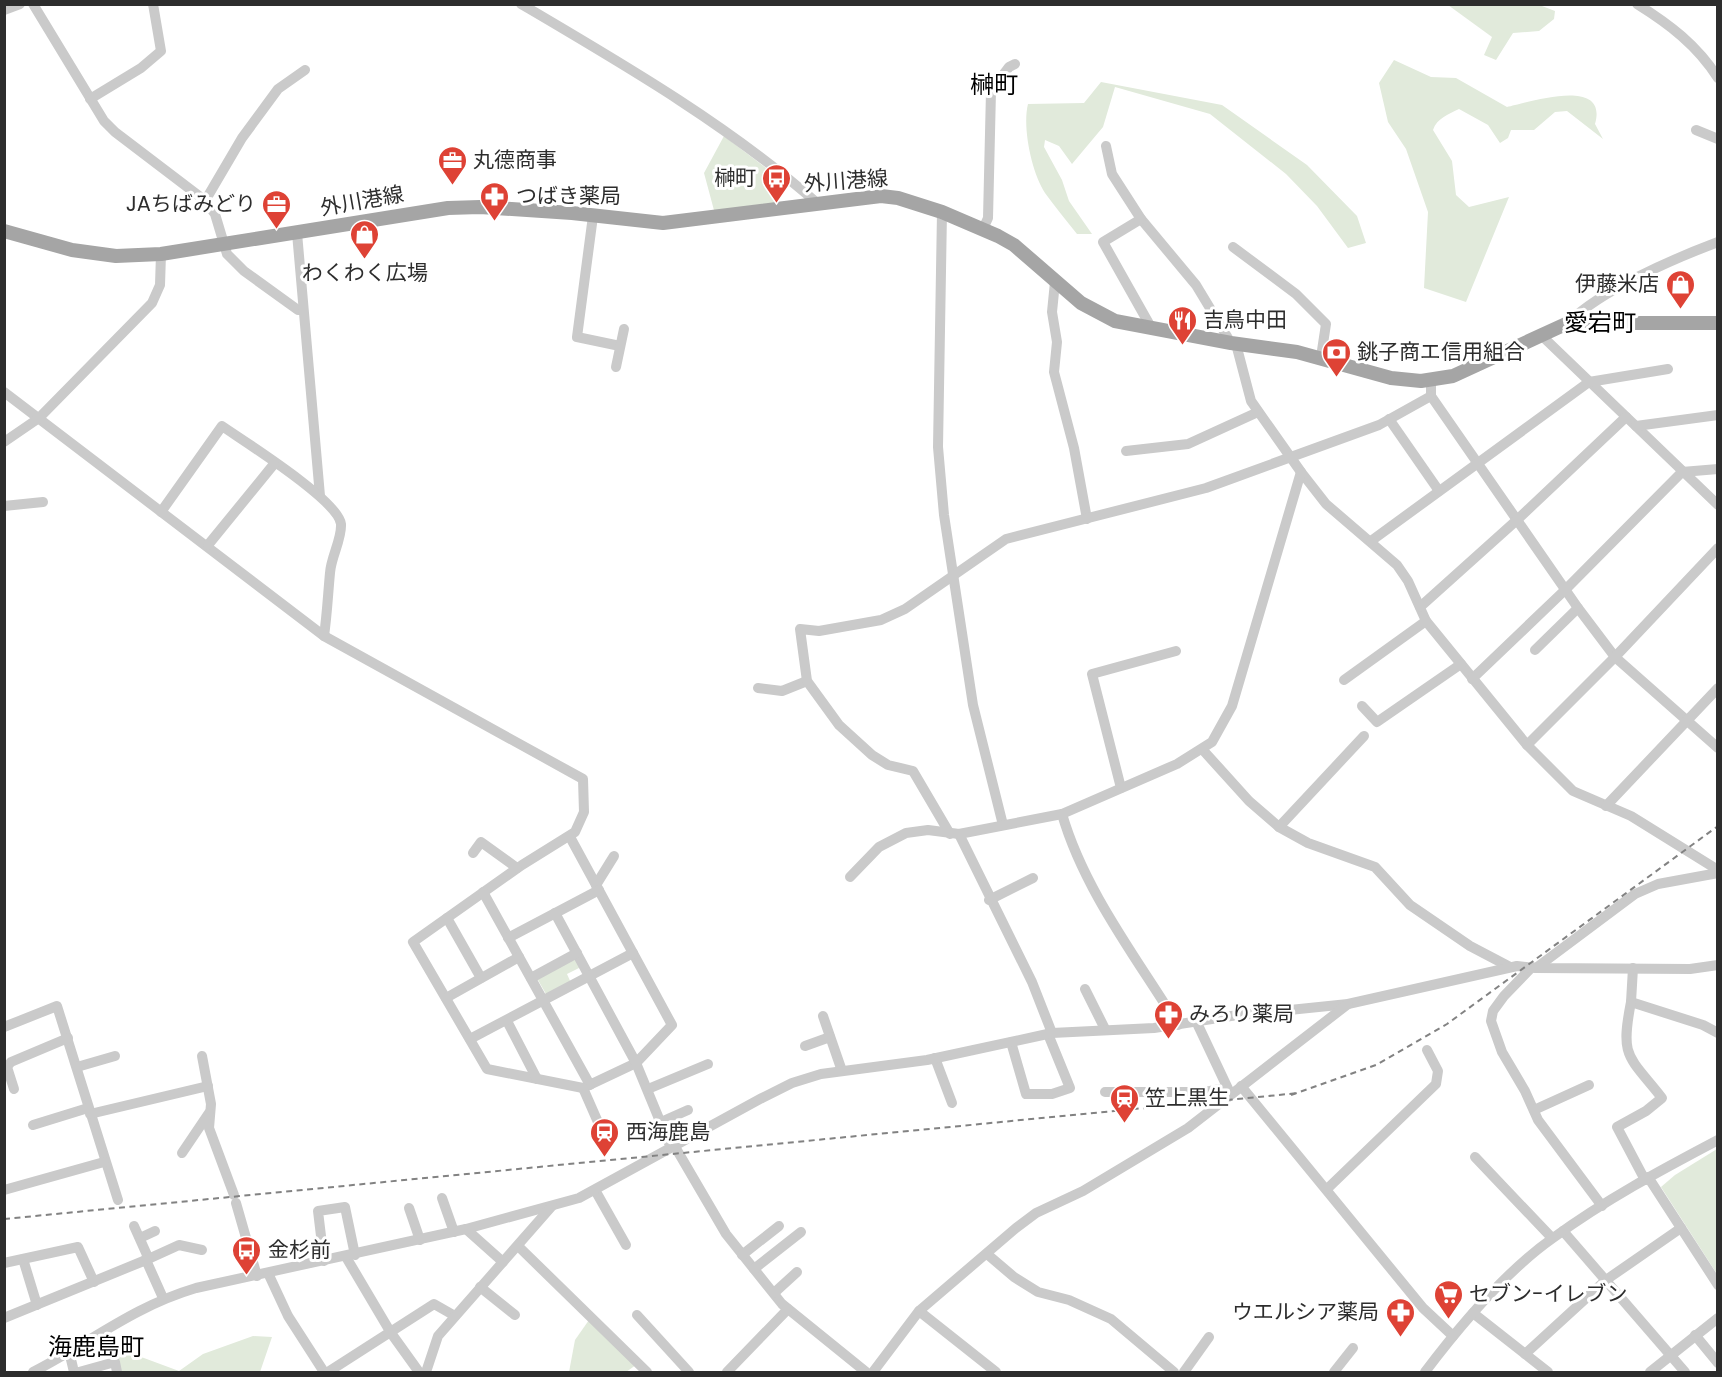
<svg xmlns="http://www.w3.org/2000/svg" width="1722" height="1377" viewBox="0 0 1722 1377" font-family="Poppins,'Noto Sans JP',sans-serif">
	<rect width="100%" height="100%" fill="#fff"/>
	<g fill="#e1eadb">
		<polygon points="1510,5 1542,6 1555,11 1554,19 1539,31 1513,33 1496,60 1484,55 1492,37 1448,5"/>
		<path d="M1394,60L1431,77L1456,78L1507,107C1527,103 1609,75 1595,124L1603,139L1567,111L1555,112L1534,130H1511L1508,138L1500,143L1488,125L1459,109C1449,114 1437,118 1433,130L1452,161L1456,195L1469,207L1509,197L1466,302L1424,288L1428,212L1406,149L1388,122L1379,83Z"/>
		<path d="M1101,82L1222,105L1307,165L1357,216L1366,243L1348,248L1317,206L1286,174L1210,114L1115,87L1103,127L1072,164L1059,146L1045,140L1044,147L1062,180L1069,201L1092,234H1077C1066,220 1055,207 1045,193C1032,173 1022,128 1028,104L1084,103Z"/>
		<polygon points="724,136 779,178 770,188 775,192 775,205 715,214 704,173"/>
		<polygon points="575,957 581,967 567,974 571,983 546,994 538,980 539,976"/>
		<polygon points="1717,1149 1717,1274 1661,1187 1675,1175"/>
		<polygon points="589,1320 636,1365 626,1372 569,1372 575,1340"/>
		<polygon points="253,1336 272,1337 260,1372 121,1372 117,1348 179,1371 203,1354"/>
	</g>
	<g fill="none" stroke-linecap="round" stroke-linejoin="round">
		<g stroke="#cacaca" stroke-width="10">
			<polyline points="33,4 104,121 115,132 203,199 215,214 227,254 244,271 298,310 302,310"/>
			<path d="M521,4C623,64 728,125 817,203"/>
			<path d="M1637,4C1669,24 1697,45 1718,78"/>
			<polyline points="4,10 20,4"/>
			<polyline points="90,99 141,68 161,51 153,4"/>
			<polyline points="1696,130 1718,139"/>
			<polyline points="1106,146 1112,174 1141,219 1196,285 1231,343"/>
			<polyline points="205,201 242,138 278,89 305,70"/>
			<polyline points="942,212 938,447 944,515 973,705 1003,825"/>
			<polyline points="593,216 577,337 620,346"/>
			<polyline points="1141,219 1103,242 1152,329"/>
			<polyline points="983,229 988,218 991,91 1009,67 1015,64"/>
			<polyline points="297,233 320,496"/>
			<polyline points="1233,247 1296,294 1326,324 1321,357"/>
			<polyline points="1055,282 1052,312 1057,342 1054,372 1074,448 1087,519"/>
			<path d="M1568,323C1601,290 1673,259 1718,242"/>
			<polyline points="1541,335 1718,505"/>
			<polyline points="1236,344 1251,401 1301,472 1326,504 1397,565 1408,581 1426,621 1527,745 1573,791 1631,816 1718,870"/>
			<polyline points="616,367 624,329"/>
			<polyline points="1431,380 1431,396 1578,608 1615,657 1718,748"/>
			<polyline points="4,392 324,636 583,779 584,812 575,832 522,865 413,942 487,1069 583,1088 636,1063 672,1025 570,837"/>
			<polyline points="1389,419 1439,491"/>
			<polyline points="1636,426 1718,415"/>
			<polyline points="4,442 39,418 152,303 160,285 161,254"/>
			<polyline points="1126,451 1188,444 1258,412"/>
			<polyline points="4,506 43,502"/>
			<path d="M161,512L222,426C245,442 338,500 341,524C342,539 331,557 330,573C328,594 327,615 324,636"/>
			<polyline points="1371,541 1589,382 1668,369"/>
			<polyline points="208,545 274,464"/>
			<polyline points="1420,607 1518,519 1626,417"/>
			<polyline points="1535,650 1578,608"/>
			<polyline points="1472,679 1565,590 1682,472 1718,469"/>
			<polyline points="1344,680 1426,621"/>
			<polyline points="758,688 782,691 807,681"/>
			<polyline points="1362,706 1377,722 1461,664"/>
			<polyline points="1527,745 1615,657 1718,548"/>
			<polyline points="1202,749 1249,801 1279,827 1308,843 1375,867 1410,905 1470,946 1510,967"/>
			<polyline points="1121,788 1092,674 1176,651"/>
			<polyline points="1606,806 1718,688"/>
			<path d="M1062,814C1084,890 1136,957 1178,1025"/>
			<polyline points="1279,827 1364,736"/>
			<polyline points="950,834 913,771 888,765 872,755 839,725 807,681 800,629 819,631 881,620 905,609 1006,539 1206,488 1379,425 1431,396"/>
			<polyline points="959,834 1032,982 1052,1033"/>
			<polyline points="473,853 481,842 517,868"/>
			<polyline points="850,877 879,847 906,833 928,830 959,834 1062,814 1177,764 1212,742 1232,706 1301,472"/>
			<polyline points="596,885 614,856"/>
			<polyline points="483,892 590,1085"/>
			<polyline points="989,900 1033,878"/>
			<polyline points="555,913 636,1063 669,1143 674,1145 726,1234 782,1304 866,1372"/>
			<polyline points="447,918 481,978"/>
			<polyline points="508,938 599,890"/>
			<polyline points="1532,967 1504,996 1493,1011 1491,1021 1502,1052 1525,1091 1538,1120 1602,1206"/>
			<polyline points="1536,968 1635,894 1658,884 1718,873"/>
			<polyline points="1633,968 1631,1002 1703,1025 1718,1033"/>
			<polyline points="531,978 577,953"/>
			<polyline points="1085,989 1105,1029"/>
			<polyline points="446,998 519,957"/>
			<path d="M1631,1002C1620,1058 1628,1055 1662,1098L1646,1111L1617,1127L1645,1180"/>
			<polyline points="823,1016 842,1071"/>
			<polyline points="507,1021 537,1079"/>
			<polyline points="1196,1021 1230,1093"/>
			<polyline points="4,1027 57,1006 118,1200"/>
			<polyline points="470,1039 633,953"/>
			<polyline points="1011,1042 1026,1094 1052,1094 1070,1088 1048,1034"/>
			<polyline points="805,1046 830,1037"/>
			<polyline points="202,1056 211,1104 209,1128 234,1195"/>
			<polyline points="935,1058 952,1103"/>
			<polyline points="77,1067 115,1056"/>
			<polyline points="1241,1086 1423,1308 1453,1336"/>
			<polyline points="583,1088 601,1129"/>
			<polyline points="14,1089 7,1067 11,1062 68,1038"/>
			<polyline points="648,1089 708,1064"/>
			<polyline points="1105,1092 1205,1092 1226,1088"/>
			<polyline points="1534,1110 1589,1085"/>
			<polyline points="90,1114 208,1086"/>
			<polyline points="661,1122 688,1110"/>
			<polyline points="33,1125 88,1108"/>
			<polyline points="182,1153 209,1113"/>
			<polyline points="1475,1157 1552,1238"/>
			<polyline points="1648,1177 1718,1285"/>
			<polyline points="1327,1189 1436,1084 1438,1071 1427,1050"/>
			<polyline points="4,1190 104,1162"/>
			<polyline points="595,1190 626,1245"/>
			<polyline points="442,1198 454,1232"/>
			<polyline points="236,1203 257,1276"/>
			<polyline points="409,1208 420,1240"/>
			<polyline points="134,1226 147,1255 146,1260 179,1245 202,1250"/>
			<polyline points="466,1229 503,1262"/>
			<polyline points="1563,1231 1685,1372"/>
			<polyline points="140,1238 155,1231"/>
			<polyline points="518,1246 647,1372"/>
			<polyline points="987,1254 1014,1277 1038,1292 1069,1300 1111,1319 1174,1372"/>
			<polyline points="742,1255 779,1226"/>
			<polyline points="346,1257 391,1333 419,1372"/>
			<polyline points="23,1259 37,1305"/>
			<polyline points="324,1261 318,1211 345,1207 355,1255"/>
			<polyline points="4,1263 78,1247 94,1282"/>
			<polyline points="754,1269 801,1232"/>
			<polyline points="268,1273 288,1316 324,1372"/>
			<polyline points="480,1287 515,1315"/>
			<polyline points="774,1293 797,1272"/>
			<polyline points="919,1311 996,1372"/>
			<polyline points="1473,1313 1548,1372"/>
			<polyline points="637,1315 689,1372"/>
			<polyline points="4,1318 146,1260 163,1298"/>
			<polyline points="1695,1335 1718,1363"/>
			<polyline points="69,1351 74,1372"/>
			<polyline points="1525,1354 1606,1280 1681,1228"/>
			<path d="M33,1372C90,1343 132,1307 196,1288L466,1229L579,1198L762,1098L792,1083L821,1074L927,1060L1052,1033L1154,1028L1231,1016L1348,1004L1517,966L1536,968L1690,969L1718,965"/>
			<polyline points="79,1372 115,1362 117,1372"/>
			<polyline points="328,1372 434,1304 455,1316"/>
			<polyline points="426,1372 438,1336 552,1206"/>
			<polyline points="727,1372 788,1309"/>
			<polyline points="873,1372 919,1311 1016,1228 1036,1213 1083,1191 1188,1128 1348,1004"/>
			<polyline points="1184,1372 1209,1337"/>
			<polyline points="1334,1372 1353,1348"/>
			<path d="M1425,1372C1459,1327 1506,1271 1553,1238C1605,1200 1661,1170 1718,1140"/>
			<polyline points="1650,1372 1718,1318"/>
		</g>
		<polyline stroke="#a5a5a5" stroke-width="14" points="4,231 72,250 116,256 161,254 448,208 480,207 572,213 663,223 881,196 898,198 942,212 998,236 1014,245 1081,303 1115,321 1231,343 1297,352 1391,378 1421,381 1453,376 1568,323 1718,323"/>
		<g stroke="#828282" stroke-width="2" stroke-dasharray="6 4.5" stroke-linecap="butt">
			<polyline points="1291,1095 1376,1065 1447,1024 1718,826"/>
			<polyline points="4,1219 1299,1093"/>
		</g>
	</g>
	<defs>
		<symbol id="office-pin" viewBox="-11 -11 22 30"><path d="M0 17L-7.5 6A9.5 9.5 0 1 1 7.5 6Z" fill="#de4235" stroke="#fff"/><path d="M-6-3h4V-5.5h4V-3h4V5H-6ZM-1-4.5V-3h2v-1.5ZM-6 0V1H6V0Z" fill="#fff"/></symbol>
		<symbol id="bus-pin" viewBox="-11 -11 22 30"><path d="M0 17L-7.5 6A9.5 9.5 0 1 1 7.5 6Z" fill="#de4235" stroke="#fff"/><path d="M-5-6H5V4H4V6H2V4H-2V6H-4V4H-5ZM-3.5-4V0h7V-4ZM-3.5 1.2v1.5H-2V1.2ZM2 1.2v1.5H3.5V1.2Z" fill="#fff"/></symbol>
		<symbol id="pharmacy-pin" viewBox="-11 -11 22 30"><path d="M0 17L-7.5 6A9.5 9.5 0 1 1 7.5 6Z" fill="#de4235" stroke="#fff"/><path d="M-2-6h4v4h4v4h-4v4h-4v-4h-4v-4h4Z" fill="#fff"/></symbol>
		<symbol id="shop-pin" viewBox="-11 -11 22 30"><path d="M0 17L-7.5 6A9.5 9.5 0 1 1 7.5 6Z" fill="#de4235" stroke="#fff"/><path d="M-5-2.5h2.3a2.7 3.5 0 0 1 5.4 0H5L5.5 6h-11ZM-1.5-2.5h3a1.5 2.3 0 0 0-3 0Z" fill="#fff"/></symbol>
		<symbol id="restaurant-pin" viewBox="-11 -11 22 30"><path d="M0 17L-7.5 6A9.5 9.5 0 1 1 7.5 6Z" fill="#de4235" stroke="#fff"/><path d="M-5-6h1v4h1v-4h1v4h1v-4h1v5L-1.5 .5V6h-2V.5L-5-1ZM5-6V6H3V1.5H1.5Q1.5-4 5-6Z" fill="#fff"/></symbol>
		<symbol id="bank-pin" viewBox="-11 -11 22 30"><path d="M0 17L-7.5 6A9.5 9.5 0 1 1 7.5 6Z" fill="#de4235" stroke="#fff"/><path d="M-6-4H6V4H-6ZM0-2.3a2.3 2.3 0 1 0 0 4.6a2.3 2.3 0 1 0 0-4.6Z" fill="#fff"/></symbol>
		<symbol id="station-pin" viewBox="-11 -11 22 30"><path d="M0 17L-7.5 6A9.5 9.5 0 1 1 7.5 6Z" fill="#de4235" stroke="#fff"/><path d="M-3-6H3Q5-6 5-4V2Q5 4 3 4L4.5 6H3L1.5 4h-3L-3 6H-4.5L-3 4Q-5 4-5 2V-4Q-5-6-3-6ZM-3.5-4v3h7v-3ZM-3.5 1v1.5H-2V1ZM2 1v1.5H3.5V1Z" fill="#fff"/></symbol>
		<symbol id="supermarket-pin" viewBox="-11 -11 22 30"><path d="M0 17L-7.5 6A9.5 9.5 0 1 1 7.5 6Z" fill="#de4235" stroke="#fff"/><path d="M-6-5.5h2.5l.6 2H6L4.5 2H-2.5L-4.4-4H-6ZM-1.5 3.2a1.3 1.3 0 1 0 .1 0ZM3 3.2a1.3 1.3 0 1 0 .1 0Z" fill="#fff"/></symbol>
	</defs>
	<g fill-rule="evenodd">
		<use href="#office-pin" x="436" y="144" width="33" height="45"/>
		<use href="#bus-pin" x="760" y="162" width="33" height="45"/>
		<use href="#pharmacy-pin" x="478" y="180" width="33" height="45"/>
		<use href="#office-pin" x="260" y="188" width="33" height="45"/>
		<use href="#shop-pin" x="348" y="218" width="33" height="45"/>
		<use href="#shop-pin" x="1664" y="268" width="33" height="45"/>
		<use href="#restaurant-pin" x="1166" y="304" width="33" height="45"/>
		<use href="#bank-pin" x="1320" y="336" width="33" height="45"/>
		<use href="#pharmacy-pin" x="1152" y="998" width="33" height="45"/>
		<use href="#station-pin" x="1108" y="1082" width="33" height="45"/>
		<use href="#station-pin" x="588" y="1116" width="33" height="45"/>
		<use href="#bus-pin" x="230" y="1234" width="33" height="45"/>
		<use href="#supermarket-pin" x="1432" y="1278" width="33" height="45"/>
		<use href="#pharmacy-pin" x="1384" y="1296" width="33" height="45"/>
	</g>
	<g text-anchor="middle" stroke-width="6" stroke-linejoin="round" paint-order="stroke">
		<g font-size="21" fill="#2d2d2d" stroke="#fff" text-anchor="start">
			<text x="473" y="167">丸德商事</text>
			<text x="756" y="185" text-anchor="end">榊町</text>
			<text x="516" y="203">つばき薬局</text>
			<text x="256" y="211" text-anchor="end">JAちばみどり</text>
			<text x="365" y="280" text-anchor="middle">わくわく広場</text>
			<text x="1659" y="291" text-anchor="end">伊藤米店</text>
			<text x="1203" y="327">吉鳥中田</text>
			<text x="1357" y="359">銚子商エ信用組合</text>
			<text x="1189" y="1021">みろり薬局</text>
			<text x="1145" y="1105">笠上黒生</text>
			<text x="626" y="1139">西海鹿島</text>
			<text x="268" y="1257">金杉前</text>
			<text x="1469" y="1301">セブン-イレブン</text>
			<text x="1379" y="1319" text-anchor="end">ウエルシア薬局</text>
		</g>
		<g font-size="21" fill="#2d2d2d" stroke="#fff">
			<text transform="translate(846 181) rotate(-4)" y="7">外川港線</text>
			<text transform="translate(362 201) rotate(-10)" y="7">外川港線</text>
		</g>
		<g font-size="24" fill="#000" stroke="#fff">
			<text x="994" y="93">榊町</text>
			<text x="1600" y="331">愛宕町</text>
			<text x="96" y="1355">海鹿島町</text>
		</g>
	</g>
	<rect width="1722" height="1377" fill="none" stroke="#2d2d2d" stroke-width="12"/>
</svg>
